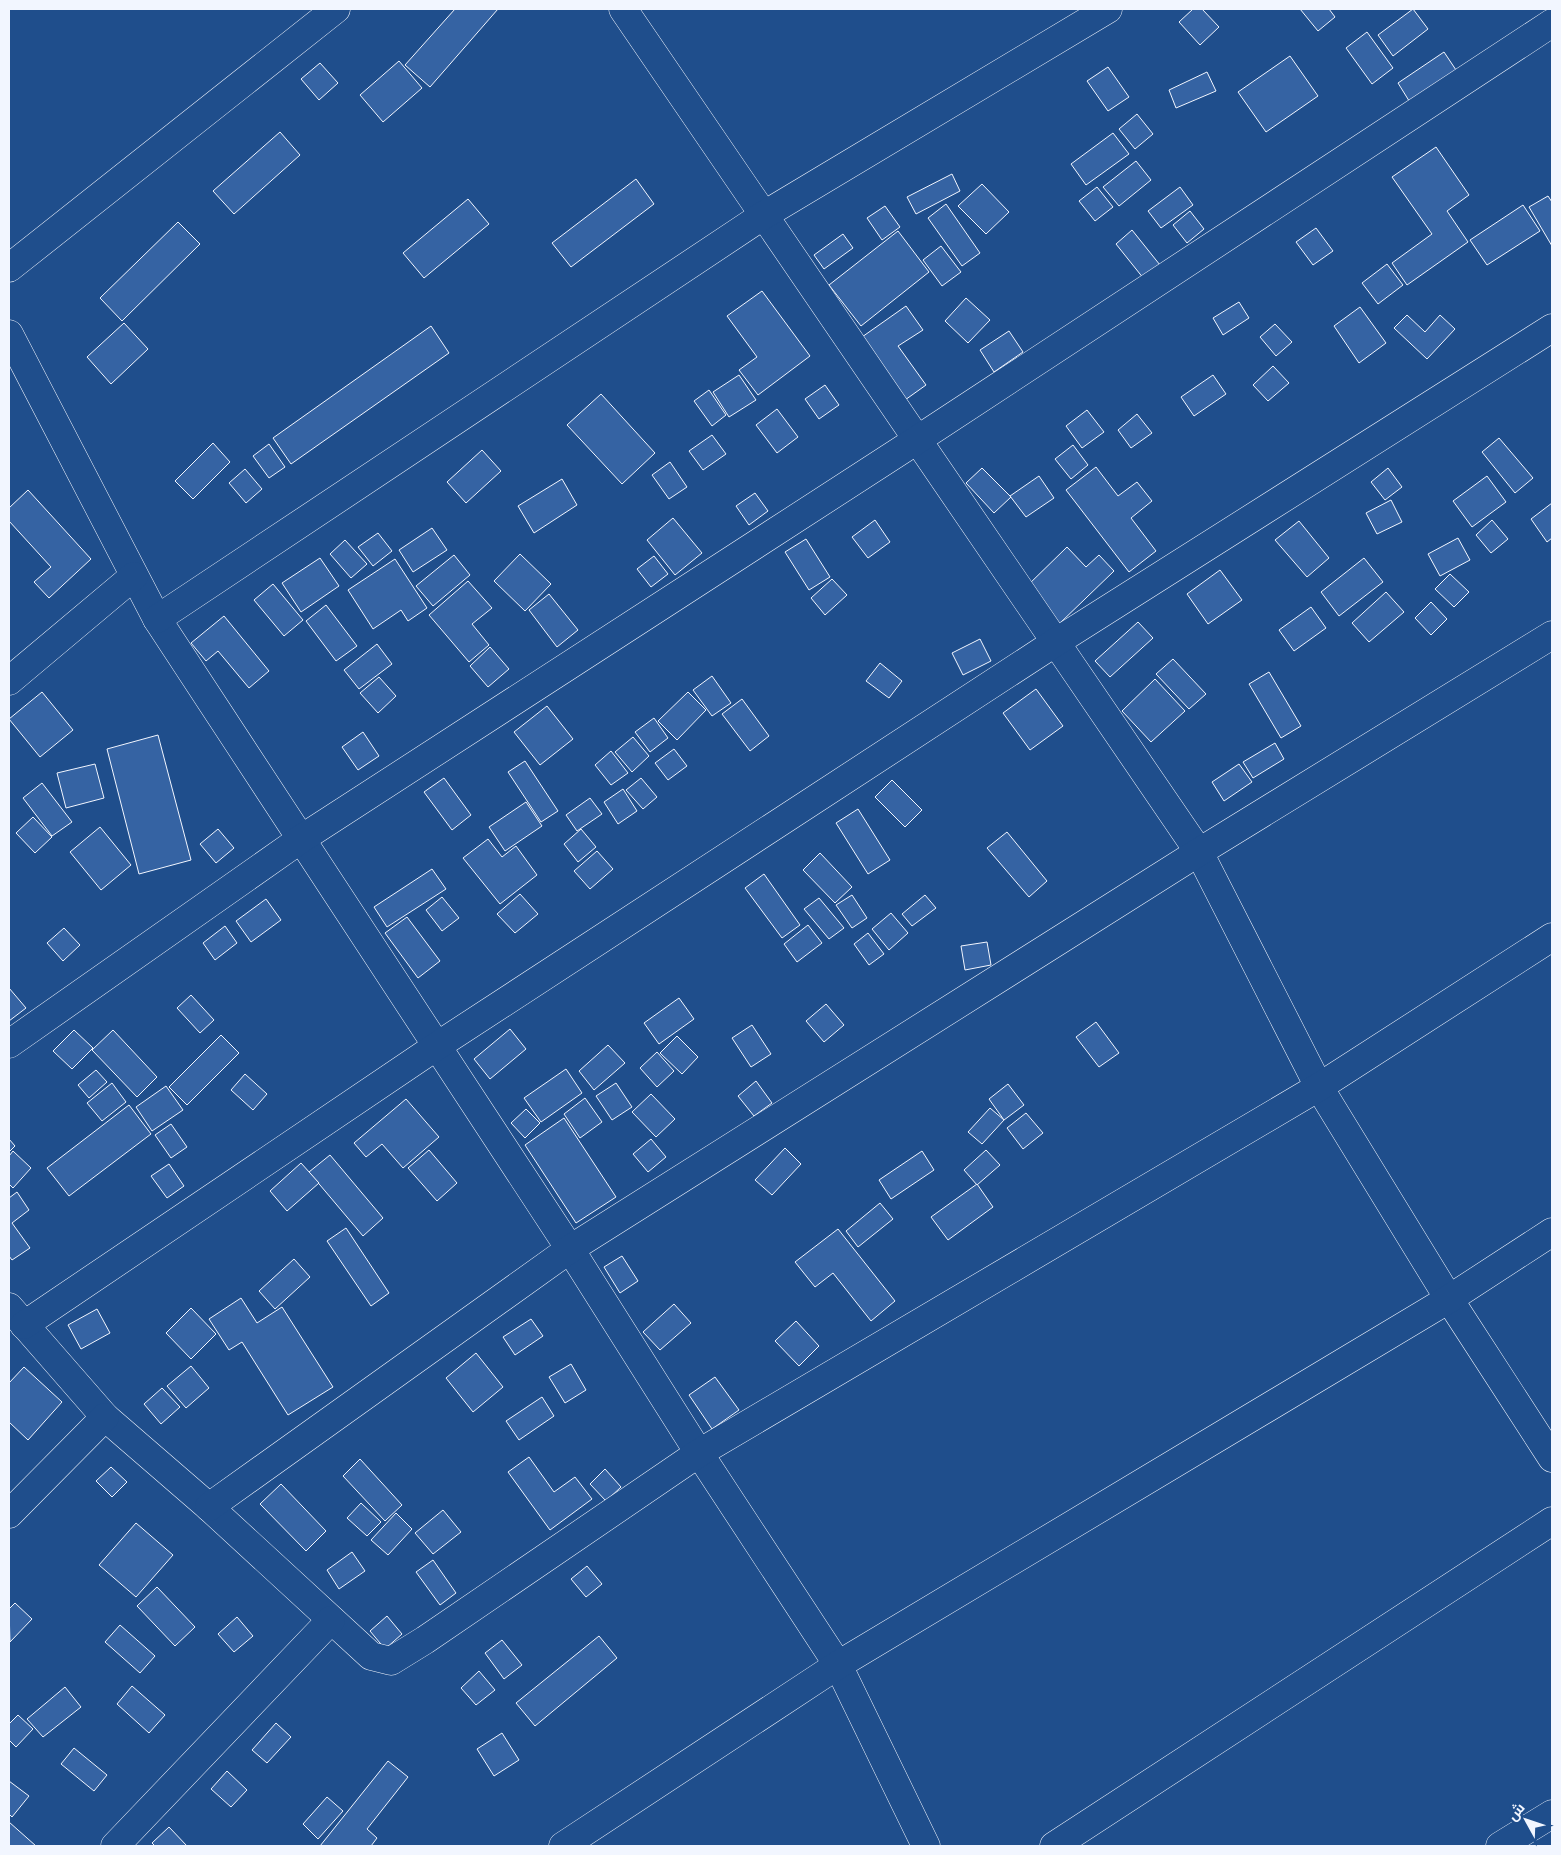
<svg xmlns="http://www.w3.org/2000/svg" width="1561" height="1855" viewBox="0 0 1561 1855" font-family="Commissioner,Cairo,sans-serif">
	<rect width="100%" height="100%" fill="#1f4e8c"/>
	<g fill="#3563a3" stroke="#f2f6ff">
		<polygon points="455,9 498,9 430,87 405,65"/>
		<polygon points="1193,9 1202,9 1219,27 1200,45 1179,22"/>
		<polygon points="1300,9 1329,9 1335,17 1318,31"/>
		<polygon points="1413,9 1428,29 1393,56 1378,35"/>
		<polygon points="1367,32 1393,68 1372,84 1346,48"/>
		<polygon points="1444,52 1458,73 1411,104 1398,83"/>
		<polygon points="1290,56 1318,96 1266,132 1238,92"/>
		<polygon points="399,61 422,88 383,122 360,95"/>
		<polygon points="320,63 338,83 319,100 301,79"/>
		<polygon points="1108,67 1129,97 1108,111 1087,81"/>
		<polygon points="1207,72 1216,91 1176,108 1169,90"/>
		<polygon points="1137,114 1153,134 1135,149 1119,129"/>
		<polygon points="280,132 300,155 234,214 213,191"/>
		<polygon points="1113,133 1129,154 1086,185 1071,164"/>
		<polygon points="1436,147 1469,195 1447,211 1468,242 1407,285 1392,263 1432,234 1392,177"/>
		<polygon points="1136,161 1151,180 1119,206 1103,187"/>
		<polygon points="952,174 960,191 916,214 907,197"/>
		<polygon points="636,179 654,204 571,267 552,243"/>
		<polygon points="982,184 1009,212 986,234 958,206"/>
		<polygon points="1097,187 1113,207 1095,221 1079,201"/>
		<polygon points="1180,187 1193,205 1161,228 1148,211"/>
		<polygon points="1548,196 1552,202 1552,246 1529,207"/>
		<polygon points="468,199 489,224 424,278 403,253"/>
		<polygon points="946,204 980,253 962,266 928,218"/>
		<polygon points="1523,205 1540,231 1487,265 1470,240"/>
		<polygon points="885,206 900,227 882,240 867,218"/>
		<polygon points="1190,211 1204,229 1187,243 1173,225"/>
		<polygon points="178,222 200,244 122,321 100,298"/>
		<polygon points="1316,228 1333,251 1313,265 1296,242"/>
		<polygon points="1132,230 1160,265 1144,279 1116,244"/>
		<polygon points="898,231 929,272 861,326 829,285"/>
		<polygon points="843,234 853,248 824,269 814,255"/>
		<polygon points="941,246 961,272 942,286 923,260"/>
		<polygon points="1387,264 1403,285 1378,304 1362,283"/>
		<polygon points="762,291 810,356 758,395 739,370 757,357 727,316"/>
		<polygon points="966,298 990,320 968,343 945,321"/>
		<polygon points="1239,302 1249,318 1223,335 1213,318"/>
		<polygon points="906,306 923,330 898,346 926,385 905,400 862,337"/>
		<polygon points="1360,307 1386,343 1359,363 1334,326"/>
		<polygon points="1407,315 1425,332 1440,315 1455,329 1427,359 1394,328"/>
		<polygon points="124,323 148,349 111,384 87,357"/>
		<polygon points="1275,324 1292,342 1276,356 1260,337"/>
		<polygon points="431,326 449,353 291,464 273,438"/>
		<polygon points="1009,331 1023,352 994,372 980,350"/>
		<polygon points="1273,366 1289,383 1268,401 1253,385"/>
		<polygon points="739,375 756,400 729,417 713,392"/>
		<polygon points="1213,375 1226,394 1194,416 1181,397"/>
		<polygon points="825,385 839,405 819,419 805,399"/>
		<polygon points="709,390 726,415 712,426 694,401"/>
		<polygon points="601,394 655,453 622,484 567,425"/>
		<polygon points="777,409 798,437 777,453 756,425"/>
		<polygon points="1087,410 1104,432 1082,448 1066,426"/>
		<polygon points="1137,414 1152,433 1131,448 1118,430"/>
		<polygon points="712,435 726,454 703,470 689,451"/>
		<polygon points="1499,438 1533,478 1515,493 1482,452"/>
		<polygon points="213,443 230,462 193,499 175,481"/>
		<polygon points="269,444 285,467 269,478 253,456"/>
		<polygon points="1073,445 1088,465 1071,479 1055,459"/>
		<polygon points="482,450 501,471 466,503 447,482"/>
		<polygon points="670,462 687,487 669,499 652,475"/>
		<polygon points="1096,467 1118,496 1137,482 1152,501 1131,518 1156,551 1129,572 1066,490"/>
		<polygon points="982,468 1011,497 994,513 966,483"/>
		<polygon points="1388,468 1402,487 1385,500 1371,482"/>
		<polygon points="245,469 262,489 246,503 229,483"/>
		<polygon points="1039,476 1054,498 1026,517 1010,496"/>
		<polygon points="1487,476 1506,502 1472,527 1453,501"/>
		<polygon points="562,479 577,505 534,533 518,506"/>
		<polygon points="28,490 91,559 49,598 34,582 51,567 9,521 9,508"/>
		<polygon points="755,493 768,511 749,525 736,506"/>
		<polygon points="1391,500 1402,522 1377,534 1366,513"/>
		<polygon points="1552,503 1552,538 1547,542 1531,519"/>
		<polygon points="673,518 702,553 675,575 647,540"/>
		<polygon points="875,520 890,542 868,558 852,537"/>
		<polygon points="1492,520 1508,539 1491,553 1476,535"/>
		<polygon points="1299,521 1329,558 1307,577 1275,540"/>
		<polygon points="432,528 447,550 413,572 399,550"/>
		<polygon points="378,533 392,551 373,566 358,547"/>
		<polygon points="1458,538 1470,560 1440,576 1428,554"/>
		<polygon points="806,539 830,577 809,590 785,552"/>
		<polygon points="345,540 367,564 351,578 330,554"/>
		<polygon points="1067,547 1086,567 1099,555 1114,571 1058,625 1024,589"/>
		<polygon points="520,554 551,584 525,611 494,581"/>
		<polygon points="454,555 470,575 433,606 416,586"/>
		<polygon points="654,556 668,574 651,587 637,569"/>
		<polygon points="320,558 339,586 301,612 282,583"/>
		<polygon points="1364,558 1383,582 1339,616 1321,592"/>
		<polygon points="395,559 427,608 408,621 401,610 373,629 348,590"/>
		<polygon points="1220,570 1242,600 1208,624 1187,594"/>
		<polygon points="1450,574 1469,592 1454,607 1435,589"/>
		<polygon points="832,579 847,595 825,615 811,598"/>
		<polygon points="468,581 492,608 472,624 489,645 469,662 429,615"/>
		<polygon points="273,584 303,620 284,636 254,600"/>
		<polygon points="1386,592 1404,612 1369,642 1352,623"/>
		<polygon points="549,594 578,630 557,647 529,610"/>
		<polygon points="1431,602 1447,619 1431,635 1415,618"/>
		<polygon points="326,605 357,646 336,661 306,621"/>
		<polygon points="1311,607 1326,628 1294,651 1279,630"/>
		<polygon points="224,616 269,671 249,688 218,651 206,661 191,643"/>
		<polygon points="1138,622 1153,638 1110,677 1095,661"/>
		<polygon points="980,639 991,661 963,675 952,653"/>
		<polygon points="377,644 392,664 359,689 344,670"/>
		<polygon points="490,647 509,669 488,687 470,666"/>
		<polygon points="1173,659 1206,694 1189,709 1156,674"/>
		<polygon points="880,663 902,681 889,698 866,681"/>
		<polygon points="1269,672 1301,726 1281,738 1249,684"/>
		<polygon points="712,676 731,703 712,716 693,690"/>
		<polygon points="379,677 396,696 378,713 360,693"/>
		<polygon points="1155,679 1185,711 1151,742 1122,711"/>
		<polygon points="1036,689 1063,726 1030,750 1003,713"/>
		<polygon points="42,692 73,730 40,757 9,719"/>
		<polygon points="688,692 706,710 677,740 658,721"/>
		<polygon points="742,699 769,736 750,751 722,714"/>
		<polygon points="547,706 573,739 540,765 514,732"/>
		<polygon points="654,718 668,738 650,752 635,732"/>
		<polygon points="363,732 379,756 358,770 342,747"/>
		<polygon points="158,735 191,860 139,874 107,749"/>
		<polygon points="633,737 649,756 632,772 615,752"/>
		<polygon points="1275,743 1284,759 1253,778 1243,762"/>
		<polygon points="674,749 687,766 668,780 655,763"/>
		<polygon points="611,751 628,773 611,785 595,765"/>
		<polygon points="525,761 558,811 541,822 508,772"/>
		<polygon points="95,764 104,798 66,808 57,773"/>
		<polygon points="1239,764 1252,782 1224,801 1212,782"/>
		<polygon points="444,778 471,815 452,830 424,792"/>
		<polygon points="641,778 657,797 643,809 626,790"/>
		<polygon points="892,780 922,810 905,827 875,797"/>
		<polygon points="42,783 72,822 52,836 23,798"/>
		<polygon points="623,789 637,811 618,824 604,802"/>
		<polygon points="590,798 602,814 577,831 566,815"/>
		<polygon points="526,802 542,826 505,851 489,827"/>
		<polygon points="858,809 890,860 868,874 836,823"/>
		<polygon points="33,817 52,837 35,853 16,833"/>
		<polygon points="100,827 131,865 101,890 70,852"/>
		<polygon points="218,829 234,848 216,863 200,844"/>
		<polygon points="581,829 596,847 578,862 564,844"/>
		<polygon points="1007,832 1047,881 1029,897 987,848"/>
		<polygon points="488,839 502,857 516,846 537,875 500,904 463,858"/>
		<polygon points="597,851 613,869 590,889 574,871"/>
		<polygon points="820,853 852,887 835,903 803,870"/>
		<polygon points="432,869 446,889 387,927 374,907"/>
		<polygon points="764,874 800,925 782,938 745,888"/>
		<polygon points="520,894 538,914 515,933 497,914"/>
		<polygon points="852,895 867,918 852,928 836,905"/>
		<polygon points="925,895 936,908 912,926 902,914"/>
		<polygon points="442,897 459,918 442,931 426,910"/>
		<polygon points="819,898 844,928 829,939 804,909"/>
		<polygon points="266,899 281,920 251,942 236,921"/>
		<polygon points="891,913 908,933 889,950 872,929"/>
		<polygon points="407,917 440,961 418,978 385,933"/>
		<polygon points="808,925 822,943 797,962 784,944"/>
		<polygon points="225,926 237,943 215,960 203,943"/>
		<polygon points="64,928 80,945 63,961 47,943"/>
		<polygon points="868,933 884,954 869,965 854,944"/>
		<polygon points="987,942 991,965 965,970 961,946"/>
		<polygon points="9,988 26,1008 9,1021"/>
		<polygon points="191,995 214,1020 200,1033 177,1008"/>
		<polygon points="679,998 694,1019 659,1044 644,1023"/>
		<polygon points="826,1004 844,1025 824,1042 806,1021"/>
		<polygon points="1096,1022 1119,1053 1099,1067 1076,1037"/>
		<polygon points="752,1025 771,1054 751,1067 732,1038"/>
		<polygon points="510,1029 526,1049 490,1079 474,1059"/>
		<polygon points="74,1030 93,1048 72,1069 53,1051"/>
		<polygon points="113,1030 157,1077 137,1097 92,1050"/>
		<polygon points="221,1035 239,1053 187,1105 169,1087"/>
		<polygon points="677,1036 698,1057 682,1074 660,1053"/>
		<polygon points="608,1045 625,1063 594,1090 579,1071"/>
		<polygon points="657,1052 674,1071 657,1087 640,1068"/>
		<polygon points="566,1069 582,1093 541,1122 524,1098"/>
		<polygon points="96,1070 107,1082 89,1098 78,1085"/>
		<polygon points="245,1074 267,1094 253,1110 231,1090"/>
		<polygon points="756,1081 772,1103 754,1116 738,1096"/>
		<polygon points="112,1083 126,1102 102,1121 87,1103"/>
		<polygon points="616,1083 632,1107 612,1120 596,1096"/>
		<polygon points="1008,1084 1024,1105 1004,1120 989,1099"/>
		<polygon points="166,1086 183,1110 152,1131 136,1107"/>
		<polygon points="651,1094 675,1119 656,1137 632,1112"/>
		<polygon points="585,1098 602,1122 580,1138 564,1114"/>
		<polygon points="406,1099 439,1137 403,1168 382,1144 366,1157 354,1143"/>
		<polygon points="129,1105 151,1134 69,1196 47,1168"/>
		<polygon points="990,1108 1004,1120 982,1144 968,1132"/>
		<polygon points="526,1109 540,1123 525,1138 511,1123"/>
		<polygon points="1026,1113 1043,1133 1023,1149 1007,1128"/>
		<polygon points="564,1118 616,1197 576,1223 525,1145"/>
		<polygon points="171,1124 187,1147 171,1158 155,1135"/>
		<polygon points="9,1139 15,1146 9,1152"/>
		<polygon points="651,1139 666,1157 648,1172 633,1154"/>
		<polygon points="785,1148 801,1164 772,1195 755,1180"/>
		<polygon points="429,1150 457,1183 437,1201 408,1168"/>
		<polygon points="986,1150 1000,1165 977,1185 964,1170"/>
		<polygon points="13,1151 31,1168 13,1188 9,1184 9,1156"/>
		<polygon points="922,1151 934,1170 891,1199 879,1180"/>
		<polygon points="330,1155 383,1218 363,1236 309,1172"/>
		<polygon points="301,1163 319,1183 287,1211 270,1191"/>
		<polygon points="169,1164 184,1186 167,1198 151,1176"/>
		<polygon points="977,1184 993,1207 948,1240 931,1217"/>
		<polygon points="17,1192 29,1210 12,1223 30,1248 12,1260 9,1256 9,1198"/>
		<polygon points="880,1203 893,1219 858,1247 846,1231"/>
		<polygon points="346,1228 389,1293 371,1306 327,1241"/>
		<polygon points="838,1229 895,1301 871,1321 833,1273 815,1287 795,1262"/>
		<polygon points="622,1256 638,1281 620,1293 604,1267"/>
		<polygon points="294,1259 310,1277 275,1309 259,1291"/>
		<polygon points="241,1298 257,1323 282,1307 333,1387 288,1415 242,1342 229,1350 209,1319"/>
		<polygon points="674,1304 691,1323 660,1350 643,1332"/>
		<polygon points="191,1308 216,1334 191,1359 166,1333"/>
		<polygon points="97,1309 110,1333 81,1349 68,1325"/>
		<polygon points="531,1319 543,1336 515,1355 503,1337"/>
		<polygon points="796,1321 819,1346 799,1366 775,1341"/>
		<polygon points="476,1353 503,1387 473,1412 446,1378"/>
		<polygon points="571,1364 586,1390 565,1403 549,1377"/>
		<polygon points="191,1366 209,1388 186,1408 167,1386"/>
		<polygon points="24,1367 62,1402 28,1440 9,1422 9,1383"/>
		<polygon points="715,1377 739,1410 712,1429 689,1395"/>
		<polygon points="162,1388 180,1407 161,1424 144,1404"/>
		<polygon points="542,1397 554,1416 519,1440 506,1421"/>
		<polygon points="529,1457 554,1492 575,1477 592,1499 550,1530 508,1472"/>
		<polygon points="360,1459 402,1505 385,1521 343,1476"/>
		<polygon points="111,1467 127,1482 112,1497 96,1481"/>
		<polygon points="605,1469 621,1487 606,1501 590,1484"/>
		<polygon points="281,1484 326,1531 306,1551 260,1504"/>
		<polygon points="361,1503 381,1522 367,1536 347,1518"/>
		<polygon points="443,1510 461,1532 433,1554 415,1533"/>
		<polygon points="396,1513 412,1529 388,1555 371,1540"/>
		<polygon points="136,1523 173,1555 136,1597 99,1565"/>
		<polygon points="352,1552 365,1571 339,1589 327,1570"/>
		<polygon points="433,1560 456,1593 440,1605 416,1572"/>
		<polygon points="587,1566 602,1584 586,1597 571,1579"/>
		<polygon points="157,1587 195,1627 175,1646 137,1606"/>
		<polygon points="15,1603 32,1619 10,1642 9,1609"/>
		<polygon points="387,1616 402,1634 385,1649 370,1631"/>
		<polygon points="237,1617 253,1636 234,1652 218,1634"/>
		<polygon points="120,1625 155,1656 140,1673 105,1642"/>
		<polygon points="599,1636 617,1658 535,1726 516,1703"/>
		<polygon points="502,1640 522,1665 504,1679 485,1653"/>
		<polygon points="479,1671 495,1690 476,1705 461,1688"/>
		<polygon points="132,1686 165,1715 149,1733 117,1704"/>
		<polygon points="65,1687 81,1707 43,1737 27,1719"/>
		<polygon points="18,1715 33,1729 16,1747 9,1740 9,1724"/>
		<polygon points="276,1723 291,1737 267,1763 252,1750"/>
		<polygon points="502,1733 519,1760 494,1776 477,1749"/>
		<polygon points="74,1748 107,1775 94,1791 61,1764"/>
		<polygon points="388,1761 408,1777 367,1829 377,1838 371,1846 320,1846"/>
		<polygon points="227,1771 247,1790 231,1807 211,1789"/>
		<polygon points="9,1781 29,1796 12,1817 9,1814"/>
		<polygon points="327,1797 343,1811 318,1839 303,1824"/>
		<polygon points="9,1822 36,1846 9,1846"/>
		<polygon points="169,1827 187,1846 155,1846 152,1843"/>
	</g>
	<g fill="none" stroke-linecap="round" stroke-linejoin="round">
		<defs>
			<g id="minor">
				<polyline points="623,9 1199,852 1319,1087 1449,1299 1552,1458"/>
				<polyline points="9,268 336,9"/>
				<polyline points="9,334 157,619 570,1249 699,1453 838,1665 926,1846"/>
				<polyline points="157,619 764,215 1108,9"/>
				<polyline points="9,681 134,576"/>
				<polyline points="9,1044 301,839 917,440 1552,23"/>
				<polyline points="9,1307 105,1417 209,1507 371,1656 391,1661 425,1640 699,1453 1319,1087 1552,937"/>
				<polyline points="24,1325 437,1046 1056,642 1552,328"/>
				<polyline points="209,1507 570,1249 1199,852 1552,635"/>
				<polyline points="9,1514 105,1417"/>
				<polyline points="115,1846 331,1620"/>
				<polyline points="563,1846 838,1665 1449,1299 1552,1232"/>
				<polyline points="1054,1846 1552,1521"/>
				<polyline points="1500,1846 1552,1814"/>
			</g>
		</defs>
		<use href="#minor" stroke="#f2f6ff" stroke-width="29"/>
		<use href="#minor" stroke="#1f4e8c" stroke-width="28"/>
	</g>
	<rect width="1561" height="1855" fill="none" stroke="#f2f6ff" stroke-width="20"/>
	<g transform="translate(1526 1820) rotate(310)" stroke="#1f4e8c" stroke-width="4" paint-order="stroke">
	<path d="M0-4L9 19L0 12L-9 19Z" fill="#f2f6ff"/>
	<text y="-8" font-size="14" font-weight="bold" text-anchor="middle" fill="#f2f6ff">ش</text>
	</g>
</svg>
